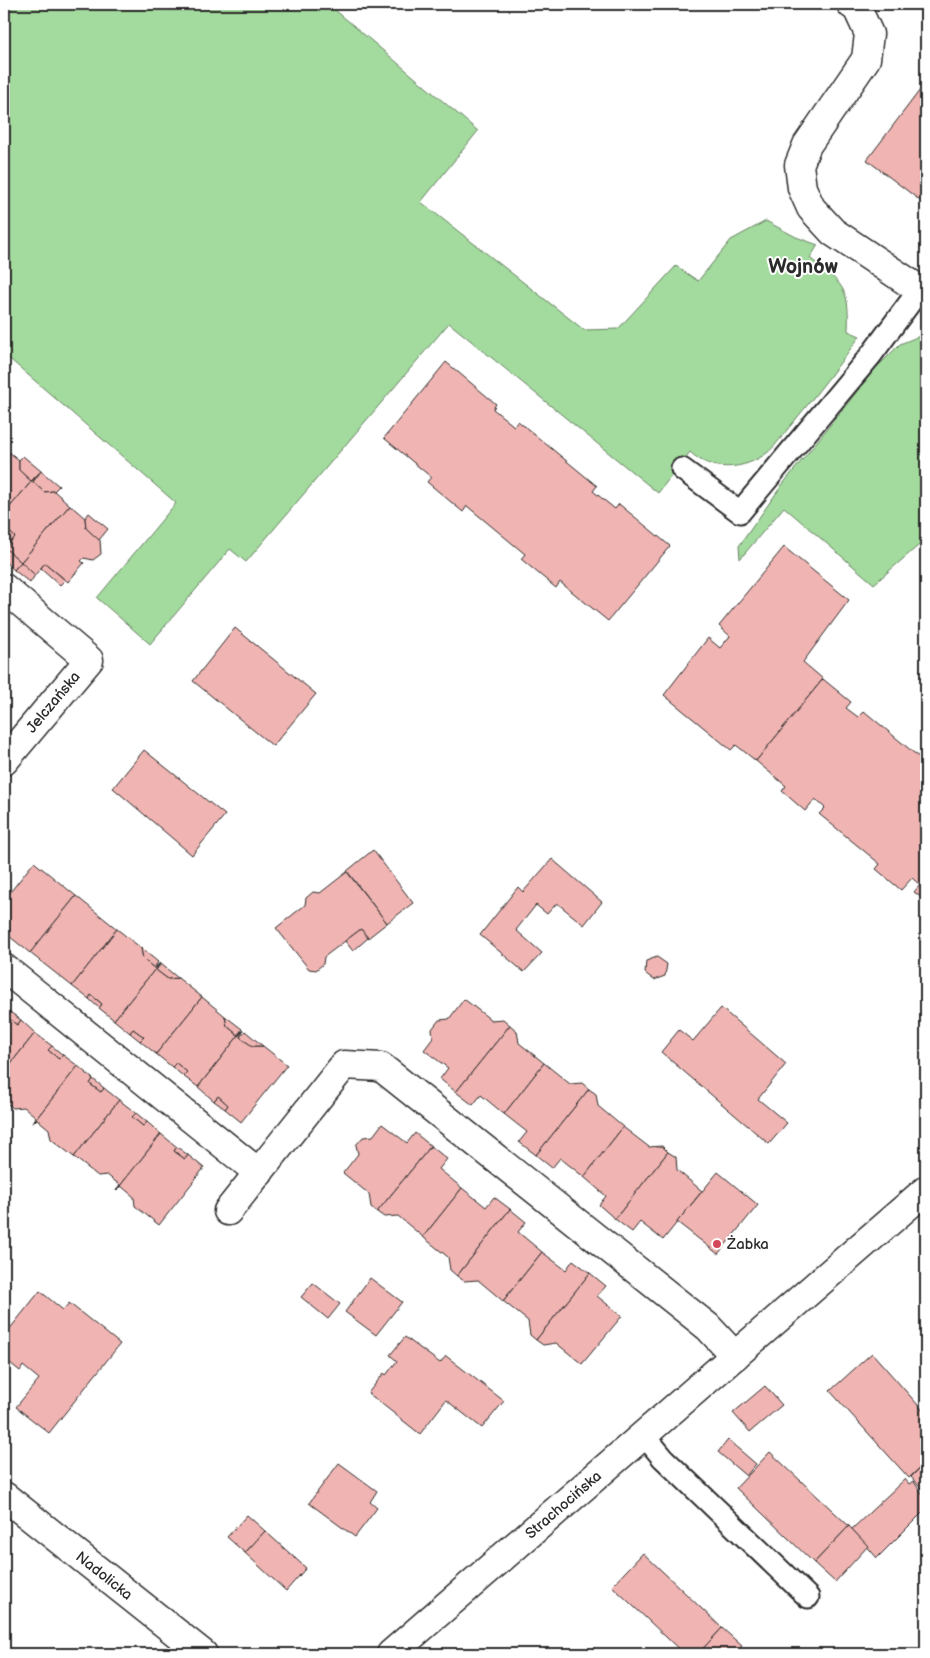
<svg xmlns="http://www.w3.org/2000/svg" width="930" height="1658" viewBox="0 0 930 1658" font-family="'Balsamiq Sans',sans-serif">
	<rect width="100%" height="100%" fill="#fff"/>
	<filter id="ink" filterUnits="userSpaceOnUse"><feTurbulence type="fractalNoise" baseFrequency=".02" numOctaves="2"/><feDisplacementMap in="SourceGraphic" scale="10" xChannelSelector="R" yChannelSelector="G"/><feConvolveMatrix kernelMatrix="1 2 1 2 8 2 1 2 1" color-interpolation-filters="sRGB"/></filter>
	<g filter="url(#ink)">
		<g fill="#a3da9d" stroke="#678264">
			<path d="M4,4H328L478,131L421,202L584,330L618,329L676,266L698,281L731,240L766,221L796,237L818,245L810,258C842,285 850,285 848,331L860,336C838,366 816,395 792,424C784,433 776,446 767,453C744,470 712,473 690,452L658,493L449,323L246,562L230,549L150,644L97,598L176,503L4,354Z"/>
			<polygon points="926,336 926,539 874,584 784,507 740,559 739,546 782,485 875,369 900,344 917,337"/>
		</g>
		<g fill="#f0b4b2" stroke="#2b2b2b">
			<polygon points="926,82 926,205 867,160"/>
			<polygon points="446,362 496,404 493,409 514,426 518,421 597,486 593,491 615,509 619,504 670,546 608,621 560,582 556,588 521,559 525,554 467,506 463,512 427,482 431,477 384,438"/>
			<polygon points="4,448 19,460 19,470 31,481 36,476 4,514"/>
			<polygon points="23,456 41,471 31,481 19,470 19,460"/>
			<polygon points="41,471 59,486 54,491 44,492 33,482"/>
			<polygon points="36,476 33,482 44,492 54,491 70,505 21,562 5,548 15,537 4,527 4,514"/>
			<polygon points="70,505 85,518 86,528 100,540 101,554 93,560 84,558 81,561 84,563 68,582 45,563 35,575 21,562"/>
			<polygon points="89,513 108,529 99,540 86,528 85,518"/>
			<polygon points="4,527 15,537 10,542 4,537"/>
			<polygon points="784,547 849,600 803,662 823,679 756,761 736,745 731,750 664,695 708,638 720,648 730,636 719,626"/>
			<polygon points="5,548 21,562 14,570 4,561"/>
			<polygon points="21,562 35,575 30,583 14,570"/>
			<polygon points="45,563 65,580 60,585 41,568"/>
			<polygon points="235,628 316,694 273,746 193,681"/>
			<polygon points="823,679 851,702 846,708 858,717 864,711 926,763 926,901 914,892 920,885 912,878 901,890 876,869 880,864 819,814 825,808 815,799 805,811 782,791 786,786 756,761"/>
			<polygon points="144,750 225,815 192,855 113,788"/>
			<polygon points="373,850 413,903 387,923 347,871"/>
			<polygon points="552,859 602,902 584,925 557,903 547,914 536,905 516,930 542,953 524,972 480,935 518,887 523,892"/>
			<polygon points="34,862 76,896 30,953 4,932 4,900"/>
			<polygon points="347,872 387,923 368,938 361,929 324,957 323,964 316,970 309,969 276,928 305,905 306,898 313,892 320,893"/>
			<polygon points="76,896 117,929 72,986 30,953"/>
			<polygon points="117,929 141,948 143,959 154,968 160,963 114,1020 99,1008 102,1004 91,995 89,999 72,986"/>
			<polygon points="361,929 368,938 353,951 345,941"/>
			<polygon points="141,948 158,962 154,968 143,959"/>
			<polygon points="657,957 667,964 665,976 654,980 645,973 646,961"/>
			<polygon points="160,963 156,970 168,979 178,978 202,997 156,1054 140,1041 144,1037 133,1029 130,1033 114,1020"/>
			<polygon points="161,964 178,978 168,979 156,970"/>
			<polygon points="91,995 102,1004 99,1008 89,999"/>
			<polygon points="202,997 225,1016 227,1026 238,1035 243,1030 198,1087 183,1076 187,1072 176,1063 172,1067 156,1054"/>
			<polygon points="464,999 491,1020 503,1019 510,1025 456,1092 440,1079 448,1068 424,1050 433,1038 432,1029 439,1020 449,1019"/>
			<polygon points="4,1007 10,1012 6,1016 17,1025 21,1020 35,1033 4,1072"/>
			<polygon points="721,1008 786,1064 758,1099 787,1123 769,1144 661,1052 679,1030 693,1041"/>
			<polygon points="10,1012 21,1020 17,1025 6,1016"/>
			<polygon points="225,1016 242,1029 238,1035 227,1026"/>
			<polygon points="510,1025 517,1031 519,1043 544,1063 504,1114 481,1095 473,1105 456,1092"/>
			<polygon points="133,1029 144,1037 140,1041 130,1033"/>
			<polygon points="243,1030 240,1037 252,1046 263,1046 287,1065 241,1122 225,1109 228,1105 218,1096 214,1101 198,1087"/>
			<polygon points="245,1031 263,1046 252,1046 240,1037"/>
			<polygon points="35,1033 52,1046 48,1050 59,1059 63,1055 78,1066 32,1124 36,1117 24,1107 13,1108 4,1101 4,1072"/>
			<polygon points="52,1046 63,1055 59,1059 48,1050"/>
			<polygon points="176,1063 187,1072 183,1076 172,1067"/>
			<polygon points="544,1063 570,1084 582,1083 589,1089 536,1155 519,1142 527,1132 504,1114"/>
			<polygon points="78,1066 93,1079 90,1084 101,1092 104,1088 119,1100 74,1157 51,1139 49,1129 37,1119 32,1124"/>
			<polygon points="93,1079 104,1088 101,1092 90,1084"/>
			<polygon points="589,1089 596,1094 598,1106 623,1127 584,1177 560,1158 552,1168 536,1155"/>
			<polygon points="218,1096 228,1105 225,1109 214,1101"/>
			<polygon points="119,1100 136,1113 132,1117 143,1126 147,1122 161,1134 116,1191 120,1185 107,1175 98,1176 74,1157"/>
			<polygon points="136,1113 147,1122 143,1126 132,1117"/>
			<polygon points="382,1124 407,1143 415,1133 431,1146 377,1212 371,1207 369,1194 343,1173 358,1154 356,1145 363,1137 373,1136"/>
			<polygon points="623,1127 649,1147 662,1146 668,1152 615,1219 599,1205 606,1196 584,1177"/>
			<polygon points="161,1134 177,1147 174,1151 185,1159 188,1155 204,1168 159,1225 135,1206 134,1197 121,1186 116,1191"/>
			<polygon points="431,1146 447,1159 439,1169 462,1188 423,1237 398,1216 384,1217 377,1212"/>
			<polygon points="177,1147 188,1155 185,1159 174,1151"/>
			<polygon points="668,1152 676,1157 677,1170 702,1191 663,1240 640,1222 632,1232 615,1219"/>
			<polygon points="718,1172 758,1205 718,1254 677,1222"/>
			<polygon points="462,1188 486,1207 494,1197 510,1209 457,1276 450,1270 448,1257 423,1237"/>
			<polygon points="510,1209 526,1222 518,1232 542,1252 503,1301 478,1280 464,1281 457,1276"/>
			<polygon points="542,1252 566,1270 573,1260 590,1273 536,1340 530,1335 528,1321 503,1301"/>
			<polygon points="590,1273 606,1286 597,1296 622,1316 582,1364 556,1343 543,1345 536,1340"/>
			<polygon points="370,1278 402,1302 376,1335 345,1312"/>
			<polygon points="313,1283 340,1304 328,1319 301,1297"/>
			<polygon points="40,1291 63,1310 69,1303 120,1344 49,1433 16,1407 39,1379 23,1366 20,1371 4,1358 4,1336"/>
			<polygon points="405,1337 440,1363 446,1356 504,1401 482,1428 446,1400 420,1434 368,1393 384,1373 386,1375 397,1361 390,1355"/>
			<polygon points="872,1353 926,1414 926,1462 909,1478 830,1391"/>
			<polygon points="765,1386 782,1405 750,1432 733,1413"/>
			<polygon points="728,1440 756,1464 746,1476 718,1452"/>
			<polygon points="770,1452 849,1526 814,1563 736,1488"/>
			<polygon points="926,1462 926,1494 911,1477"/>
			<polygon points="339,1463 377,1491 370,1502 377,1508 355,1537 309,1503"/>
			<polygon points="905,1479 909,1484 913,1481 926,1498 926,1509 877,1558 852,1529"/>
			<polygon points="247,1515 265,1531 245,1553 227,1537"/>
			<polygon points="849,1526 868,1546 835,1582 814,1563"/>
			<polygon points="265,1531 306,1568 286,1591 245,1553"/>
			<polygon points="643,1553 722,1628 698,1654 684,1654 612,1586"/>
			<polygon points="722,1628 742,1646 735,1654 698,1654"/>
		</g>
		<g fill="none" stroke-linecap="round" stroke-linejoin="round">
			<defs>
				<g id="lane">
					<polyline points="682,469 740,512 871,355 920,289"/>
					<polyline points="644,1435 663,1458 808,1597"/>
				</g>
				<g id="street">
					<polyline points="851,4 857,8 869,34 866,59 807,145 799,165 802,188 811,208 833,232 926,294"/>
					<polyline points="4,588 89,660 4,761"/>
					<polyline points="4,968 259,1173"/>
					<polyline points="228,1211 344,1065 381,1067 708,1327 735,1356"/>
					<path id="s1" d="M4,1496L203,1654"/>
				</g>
				<g id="secondary">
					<path id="s2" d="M391,1654L926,1190"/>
				</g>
			</defs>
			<use href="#lane" stroke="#2b2b2b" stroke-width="25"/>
			<use href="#street" stroke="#2b2b2b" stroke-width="31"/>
			<use href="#secondary" stroke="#2b2b2b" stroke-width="31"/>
			<use href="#lane" stroke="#fff" stroke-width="21"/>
			<use href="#street" stroke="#fff" stroke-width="28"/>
			<use href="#secondary" stroke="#fff" stroke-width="28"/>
		</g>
	</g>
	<circle fill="#d1495b" stroke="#fff" stroke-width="2" cx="717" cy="1244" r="5"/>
	<g text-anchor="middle" stroke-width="4" stroke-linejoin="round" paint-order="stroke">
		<g font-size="15" fill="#2b2b2b" stroke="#fff">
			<text transform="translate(53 702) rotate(-50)" y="5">Jelczańska</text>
			<text dy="5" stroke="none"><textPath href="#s2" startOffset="228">Strachocińska</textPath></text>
			<text dy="5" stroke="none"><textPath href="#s1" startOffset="128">Nadolicka</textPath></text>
		</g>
		<g font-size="15" fill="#2b2b2b" stroke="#fff" text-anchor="start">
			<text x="727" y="1249">Żabka</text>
		</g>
		<g font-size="20" font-weight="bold" fill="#2b2b2b" stroke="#fff">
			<text x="803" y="273">Wojnów</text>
		</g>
	</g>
	<rect width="930" height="1658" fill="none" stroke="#fff" stroke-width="20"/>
	<rect x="10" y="10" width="910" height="1638" fill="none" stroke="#2b2b2b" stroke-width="2" filter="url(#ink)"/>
</svg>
